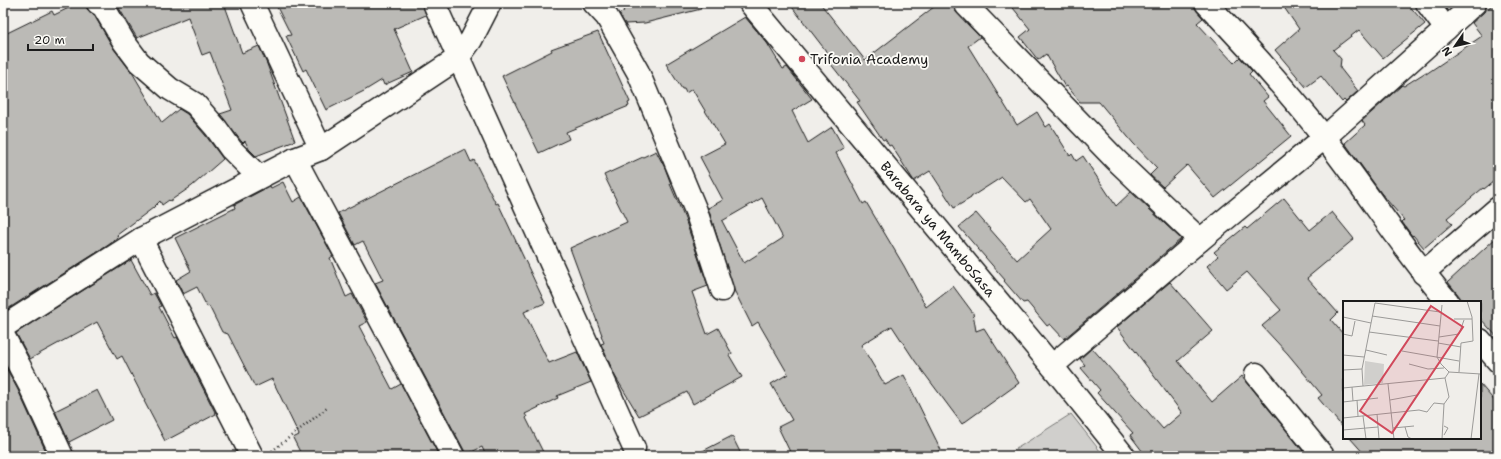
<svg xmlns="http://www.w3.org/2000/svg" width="1501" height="459" viewBox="0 0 1501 459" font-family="'Shantell Sans',sans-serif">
	<rect width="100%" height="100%" fill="#f0eeea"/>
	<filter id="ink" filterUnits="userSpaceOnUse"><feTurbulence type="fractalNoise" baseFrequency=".025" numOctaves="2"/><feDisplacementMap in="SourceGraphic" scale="8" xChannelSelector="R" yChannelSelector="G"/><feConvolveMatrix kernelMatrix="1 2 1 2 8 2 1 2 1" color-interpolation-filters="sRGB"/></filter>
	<g filter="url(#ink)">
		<polygon fill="#d0cfcc" stroke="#767674" points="1071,414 1104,456 1005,456"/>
		<g fill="#bbbab6" stroke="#1c1c1c" fill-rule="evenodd">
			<polygon points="79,3 86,3 87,9 94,15 114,49 133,74 162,123 179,109 187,114 206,136 223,159 192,186 170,201 169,200 162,205 160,201 153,208 117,235 118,238 107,246 3,312 3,35 52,11 54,15"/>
			<polygon points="130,3 224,3 242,53 259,46 267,64 295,141 256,156 249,149 245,141 243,143 241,141 220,114 232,110 210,52 202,55 188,17 137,38 119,8"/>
			<polygon points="275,3 422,3 426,15 394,29 413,72 384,85 382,80 364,91 326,110 306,69 303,71 286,36 291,35"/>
			<polygon points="618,3 700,3 701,9 645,23 625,24 619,14 624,11"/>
			<polygon points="789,3 820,3 865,60 939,3 954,3 954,8 957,13 980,37 968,46 1017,125 1037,112 1046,127 1050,124 1070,156 1072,154 1076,161 1083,156 1116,206 1131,192 1181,239 1064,339 1050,324 1047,326 1027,302 1023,303 1004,281 1005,280 959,227 976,213 1017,260 1051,229 1030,199 1026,202 1002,177 971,197 971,198 954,208 930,171 914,181 891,145 889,146 885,139 883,140 857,102 860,101 830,63 833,60"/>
			<polygon points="1009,3 1194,3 1197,11 1203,18 1197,23 1234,63 1240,57 1252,71 1249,74 1268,97 1263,101 1291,136 1215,198 1187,165 1163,187 1150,175 1157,168 1133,143 1099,102 1080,102 1067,86 1065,87 1046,54 1038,60 1020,37 1030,29"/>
			<polygon points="1281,3 1407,3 1425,24 1383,58 1359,30 1333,50 1341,59 1340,68 1358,91 1346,102 1344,100 1342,102 1321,76 1306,87 1275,50 1299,29"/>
			<polygon points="1494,3 1498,3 1498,178 1484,189 1483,188 1447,218 1452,224 1424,248 1413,235 1412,236 1402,222 1404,220 1381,193 1345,143 1365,125 1362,121 1402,85 1404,86 1426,72 1426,74 1482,36 1472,23"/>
			<path d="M745,17L767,43L783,69L787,67L812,99L792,111L808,143L832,127L844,148L836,153L863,204L866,202L904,266L926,307L953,286L973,313L976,331L984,328L1019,383L962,424L915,361L892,326L861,345L885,385L904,375L941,450L929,456H792L778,427L792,420L771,384L788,374L758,322L752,326L734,290L708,208L723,200L700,157L725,144L692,89L686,93L684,89H682L666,64ZM762,198L783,238L744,263L722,221Z"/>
			<polygon points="598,32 630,102 628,103 629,106 566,132 569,139 539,153 502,76 552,51 551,49"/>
			<polygon points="465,149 471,162 474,160 496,204 498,203 545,303 524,312 549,363 577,352 591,382 557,396 558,398 525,414 527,417 526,418 545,456 486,456 482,447 465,455 464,450 375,283 383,280 363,241 355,245 338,213"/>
			<polygon points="656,151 665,168 671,184 670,184 685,219 708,286 692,292 707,334 718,328 732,354 729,355 742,377 693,404 687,392 639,416 615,376 601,344 604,343 601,335 602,335 570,248 627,222 604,175"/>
			<polygon points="283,182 293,202 301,197 333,256 330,258 346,297 352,294 367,322 359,326 392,389 401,384 439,456 302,456 293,438 299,435 272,379 255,387 228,334 222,332 209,306 207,307 197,287 183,294 176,280 191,271 175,238 235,208 234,205 270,186 271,188"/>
			<polygon points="1284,198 1310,230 1332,212 1354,239 1307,278 1338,313 1331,320 1344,335 1344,429 1318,398 1322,395 1288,354 1262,326 1281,310 1247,272 1226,289 1207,266 1218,256 1214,252 1245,227 1247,229"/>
			<polygon points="1498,236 1498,338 1480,318 1480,302 1464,302 1448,282"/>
			<polygon points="131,260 150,295 154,293 161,306 159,307 175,338 177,337 216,414 165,441 144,401 145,401 122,356 117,359 97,322 30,359 16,333"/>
			<polygon points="1170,282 1213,331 1178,361 1212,402 1242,376 1307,456 1146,456 1130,435 1133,433 1097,393 1100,390 1081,368 1085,365 1080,359 1092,348 1163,429 1182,413 1117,327"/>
			<polygon points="3,362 18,390 48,456 3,456"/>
			<polygon points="1480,384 1498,405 1498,456 1366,456 1350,438 1480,438"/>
			<polygon points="97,390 112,420 69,442 55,411"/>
			<polygon points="732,436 742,456 693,456"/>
		</g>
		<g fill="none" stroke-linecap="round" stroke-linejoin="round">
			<defs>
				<g id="minor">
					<polyline points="98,3 103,6 124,42 139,62 170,89 195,104 216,128 231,149 259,177"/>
					<polyline points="252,3 321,149"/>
					<polyline points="434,3 634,448"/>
					<polyline points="594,3 607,17 638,72 696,211 722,290"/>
					<path d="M1206,3C1247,46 1287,90 1324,137C1367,191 1403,250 1448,302"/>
					<polyline points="1427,3 1446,29"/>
					<polyline points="966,5 1116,160 1200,240"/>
					<polyline points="295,159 453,456"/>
					<polyline points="141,239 252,456"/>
					<polyline points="1423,273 1498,208"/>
					<polyline points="3,327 141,239 295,159 321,149 458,58 471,40 490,3"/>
					<polyline points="3,335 29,384 62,456"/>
					<polyline points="1480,340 1498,361"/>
					<polyline points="1052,366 1200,240 1324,138 1475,3"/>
					<polyline points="1256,374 1323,456"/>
				</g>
				<g id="tertiary">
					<path id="s1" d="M750,3L1052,366L1124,456"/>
				</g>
			</defs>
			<use href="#minor" stroke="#1c1c1c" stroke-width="25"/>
			<use href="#tertiary" stroke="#1c1c1c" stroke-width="25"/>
			<polyline stroke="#1c1c1c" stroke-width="2.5" stroke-dasharray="1 3" stroke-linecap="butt" points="272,451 327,408"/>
			<use href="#minor" stroke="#fdfcf7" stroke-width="22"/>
			<use href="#tertiary" stroke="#fdfcf7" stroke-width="22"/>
		</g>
	</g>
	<circle fill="#d1495b" stroke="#fdfcf7" stroke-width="1.5" cx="802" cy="59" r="4"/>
	<g text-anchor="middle" stroke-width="3.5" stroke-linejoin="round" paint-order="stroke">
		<g font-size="14" fill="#1c1c1c" stroke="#fdfcf7" text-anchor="start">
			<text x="810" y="64">Trifonia Academy</text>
		</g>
		<g font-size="14" fill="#1c1c1c" stroke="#fdfcf7">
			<text dy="5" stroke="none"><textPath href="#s1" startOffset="294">Barabara ya MamboSasa</textPath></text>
		</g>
	</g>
	<g transform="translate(1343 301)">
		<rect width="138" height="138" fill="#f0eeea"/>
		<path d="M22,60L41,63L40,82L21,84Z" fill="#d0cfcc"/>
		<path fill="none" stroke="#9b9a98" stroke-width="1" d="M99,4L94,56L98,63L106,71L138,73M29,15L97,25M0,16L28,22M111,18H129M26,31L95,40M0,33L9,35L12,20M96,36L116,33L121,19M95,42L118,46M23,49L44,54M59,50L116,60M0,54L21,56M66,63L85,68L101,67M0,69L19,68M116,71L118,42L130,40L129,16L124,0M45,83L51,138M20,85L19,68L32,2L97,11M9,86L10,100M0,87L102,77L106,71M14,99L15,115M47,99L74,94M0,101L35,97M34,113L36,138M20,115L23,138M0,117L76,109L84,111L91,102L101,103M62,126L65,136L69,138M50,127L71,125M0,129L35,126M101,134L105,127L101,125M99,138L101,103L106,96L102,77M128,138L136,73"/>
		<path fill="#d1495b" fill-opacity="0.15" stroke="#d1495b" stroke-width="2" d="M88,5L120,26L49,132L17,110Z"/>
		<rect width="138" height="138" fill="none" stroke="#1c1c1c" stroke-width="2"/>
	</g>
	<rect width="1501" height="459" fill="none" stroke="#fdfcf7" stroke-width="16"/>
	<rect x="8" y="8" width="1485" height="443" fill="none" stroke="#1c1c1c" stroke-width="1.5" filter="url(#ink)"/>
	<g transform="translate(1455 46) rotate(236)" stroke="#fdfcf7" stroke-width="3" paint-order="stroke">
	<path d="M0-3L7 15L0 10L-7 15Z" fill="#1c1c1c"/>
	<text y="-6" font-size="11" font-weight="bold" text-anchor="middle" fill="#1c1c1c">N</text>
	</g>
	<path d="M28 44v6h65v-6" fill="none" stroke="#1c1c1c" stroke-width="2"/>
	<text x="34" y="44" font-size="12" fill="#1c1c1c" stroke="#fdfcf7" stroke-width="3" paint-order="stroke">20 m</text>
</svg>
